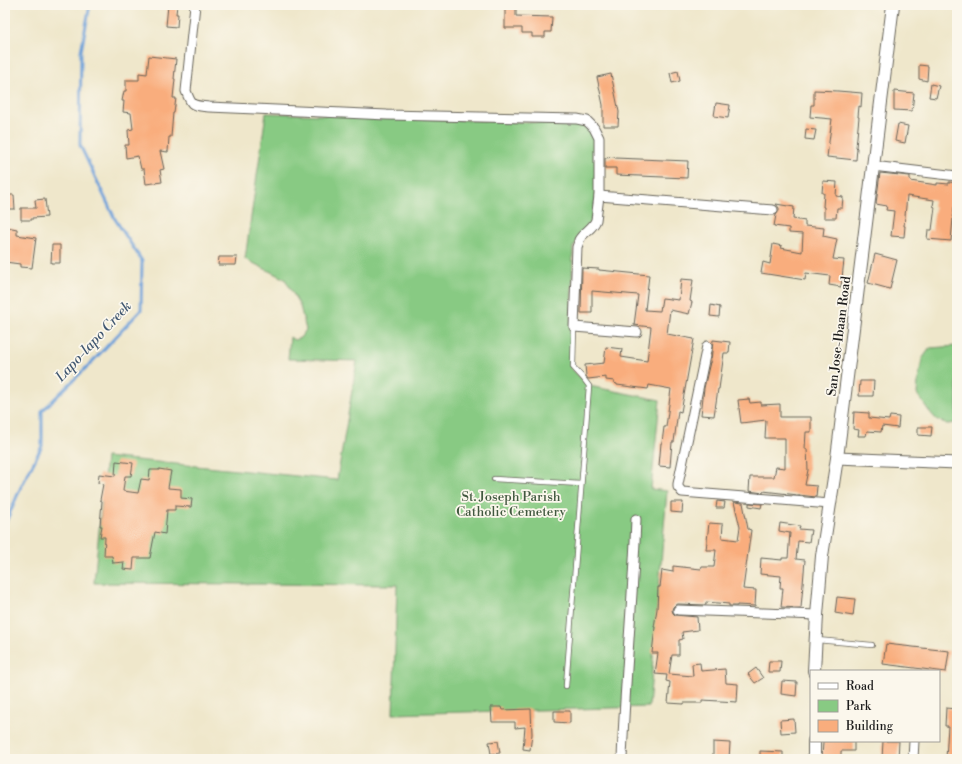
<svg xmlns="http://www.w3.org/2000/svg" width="962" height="764" viewBox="0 0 962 764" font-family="'Libre Bodoni',serif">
	<rect width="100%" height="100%" fill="#fbf7ec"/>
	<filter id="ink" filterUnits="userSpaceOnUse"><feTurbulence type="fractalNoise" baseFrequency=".025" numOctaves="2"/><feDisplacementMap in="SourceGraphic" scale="8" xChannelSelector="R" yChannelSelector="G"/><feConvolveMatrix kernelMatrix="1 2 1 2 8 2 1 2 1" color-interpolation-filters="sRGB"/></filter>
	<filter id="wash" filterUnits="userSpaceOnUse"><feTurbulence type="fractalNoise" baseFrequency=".012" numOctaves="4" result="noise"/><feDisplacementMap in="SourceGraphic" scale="16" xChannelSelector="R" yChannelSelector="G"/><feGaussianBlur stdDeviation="0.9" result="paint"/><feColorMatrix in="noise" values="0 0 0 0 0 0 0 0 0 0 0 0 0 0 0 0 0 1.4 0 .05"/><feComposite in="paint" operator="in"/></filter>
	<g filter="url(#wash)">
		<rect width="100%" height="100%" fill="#efe7cb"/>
		<g fill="#88ca83" stroke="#527350">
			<polygon points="266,113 578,124 590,129 595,138 596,195 593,222 573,247 570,367 589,386 660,400 651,489 667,491 649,707 393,714 397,585 94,583 106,457 337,480 357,361 288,359 290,337 294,340 300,338 306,330 300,306 285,279 245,259"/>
			<polygon points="957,346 957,423 947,424 936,419 929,411 917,394 918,381 922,359 930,348"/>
		</g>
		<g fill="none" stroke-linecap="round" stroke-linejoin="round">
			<polyline stroke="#6da0d9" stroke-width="3" points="5,524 20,489 42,446 42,411 92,362 141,310 142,261 115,219 80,145 81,51 90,5"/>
		</g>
		<g id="blocks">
			<g fill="#f9ad7d">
				<polygon points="168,5 177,5 176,14 178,14 177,27 166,26"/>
				<polygon points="505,5 516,5 516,16 552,17 551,32 545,32 545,37 532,37 532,33 522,33 522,28 505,28"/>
				<polygon points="149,56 176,59 174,79 175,79 173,98 176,98 174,113 173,113 171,137 169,137 168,152 160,151 164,169 160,170 162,182 146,184 144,169 141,169 138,156 126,158 125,145 129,145 128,130 133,129 131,113 123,112 124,101 122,101 124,91 126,91 126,80 139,80 139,73 147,74"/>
				<polygon points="919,65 928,66 927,81 919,79"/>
				<polygon points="678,71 680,81 672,83 670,73"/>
				<polygon points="611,74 619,112 618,126 603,126 603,105 597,77"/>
				<polygon points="931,84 939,86 936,98 929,97"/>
				<polygon points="814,90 838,91 862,93 861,107 859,106 858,117 859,117 856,147 857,148 856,160 827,157 832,119 810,117 811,105 814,105"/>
				<polygon points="894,91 914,93 912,111 894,110"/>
				<polygon points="716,103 730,105 728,118 714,116"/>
				<polygon points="898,124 908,126 905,143 895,141"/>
				<polygon points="806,129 816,130 814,140 805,139"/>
				<polygon points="615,157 615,158 688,161 687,178 616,175 616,168 605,168 605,158"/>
				<polygon points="880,173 910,176 910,181 937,185 937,183 949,184 949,182 957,183 957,208 954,207 951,241 927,239 928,230 932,230 935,207 933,206 934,200 907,196 904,226 905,226 904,237 891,236 894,211 886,210 887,206 876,204"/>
				<polygon points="823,181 837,182 836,196 843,197 842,208 837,208 836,218 824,218 824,207 823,207 824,193 822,193"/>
				<polygon points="5,195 14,195 15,209 5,209"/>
				<polygon points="45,199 47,217 32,218 32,220 21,220 21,208 36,208 35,200"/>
				<polygon points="776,204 794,207 793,219 805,221 805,226 824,228 823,236 837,239 833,259 844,260 841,287 829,285 830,276 806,273 805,280 761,273 763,262 770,264 773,244 782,246 781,248 802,252 803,234 789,233 789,228 774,226 776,215 779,211 779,208"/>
				<polygon points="7,227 17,229 17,235 36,238 32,268 20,267 20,264 5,262 5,240"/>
				<polygon points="52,245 60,245 60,263 51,263"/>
				<polygon points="875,254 897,260 890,289 868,283"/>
				<polygon points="219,257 237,257 236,265 218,265"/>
				<polygon points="582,268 599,269 599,270 649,275 645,310 660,311 662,298 679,300 681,279 693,280 690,301 692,302 689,314 670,310 667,334 694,339 681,412 678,411 674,442 672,442 670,467 659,466 661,443 662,443 664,427 666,427 671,389 649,385 648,389 617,385 617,384 614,383 614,381 606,380 606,377 588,379 586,376 585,365 604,363 606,347 622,349 621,357 647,361 651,327 634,325 638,295 592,291 592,313 581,313"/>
				<polygon points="711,305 720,307 719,317 710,316"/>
				<polygon points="713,340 730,342 729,353 724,353 719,389 718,389 714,416 701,415 704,388 710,362 711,362"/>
				<polygon points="860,381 874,381 873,396 859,396"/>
				<polygon points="749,399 750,403 761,402 761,405 780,404 780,417 811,417 811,432 806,432 805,449 807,449 808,470 805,485 817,486 816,497 763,491 763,493 749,491 750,477 774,477 776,467 785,468 785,438 765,438 766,420 741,423 738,400"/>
				<polygon points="854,412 869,413 869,418 889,420 890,416 899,417 898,428 882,426 881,432 867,431 866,436 858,436 859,430 853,429"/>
				<polygon points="918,427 932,427 931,436 918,435"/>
				<polygon points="116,461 133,463 131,476 125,476 123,491 138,493 141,479 149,480 150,470 159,470 159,469 171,471 168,488 181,489 181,498 192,499 191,507 175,506 175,510 167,510 165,534 155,532 150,558 134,558 133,570 123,569 124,562 113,563 112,556 104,556 105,537 100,537 102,526 100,526 102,501 100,500 103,484 98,483 99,474 115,476"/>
				<polygon points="717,501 725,502 724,508 716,508"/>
				<polygon points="671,502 683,502 682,513 671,512"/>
				<polygon points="734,502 743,503 748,529 751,530 743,589 756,590 755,606 737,605 737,606 729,606 729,604 706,602 706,605 678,604 675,605 673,607 672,610 673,613 675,615 697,617 698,630 682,632 683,639 679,640 679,655 672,655 669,674 693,676 692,664 700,663 701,671 725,669 726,683 738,684 737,702 702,700 702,703 684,703 684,704 668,703 670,682 666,681 667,675 655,674 658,653 652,653 655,627 654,627 657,609 658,587 660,587 662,570 673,572 673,566 701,569 702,567 714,567 716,550 706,550 709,523 723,524 722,538 738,540 740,527"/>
				<polygon points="749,503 762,504 761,508 749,506"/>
				<polygon points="780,523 800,526 799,529 811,530 809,542 798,541 796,559 805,560 801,608 781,607 783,588 780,588 781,576 760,574 761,558 782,560 782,558 788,558 790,533 779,531"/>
				<polygon points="837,597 855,599 853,616 835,613"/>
				<polygon points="886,644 949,651 946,672 883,664"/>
				<polygon points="769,661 781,661 780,672 768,672"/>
				<polygon points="756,668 763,678 755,683 748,674"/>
				<polygon points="782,681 797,682 796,696 781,694"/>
				<polygon points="491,707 501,707 502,710 531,709 532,734 530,750 523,749 525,727 515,728 515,722 492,722"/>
				<polygon points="946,708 957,709 957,759 946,759 948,726 945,726"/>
				<polygon points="554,711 570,711 570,723 554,722"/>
				<polygon points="794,719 795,732 781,733 780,720"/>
				<polygon points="498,741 500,753 491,754 489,742"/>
				<polygon points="823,741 854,741 854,751 841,751 841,759 822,759"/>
				<polygon points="883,741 899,741 898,759 882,759"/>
				<polygon points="713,742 730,743 729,759 713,759"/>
				<polygon points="760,751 783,752 783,759 760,759"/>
			</g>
		</g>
	</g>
	<g filter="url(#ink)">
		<use href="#blocks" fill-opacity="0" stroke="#666359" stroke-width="1"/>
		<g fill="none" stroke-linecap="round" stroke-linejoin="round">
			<defs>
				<g id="service">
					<polyline points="494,479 581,484"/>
					<polyline points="817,640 872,645"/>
					<polyline points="566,686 589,386 583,378 573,367 574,327"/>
				</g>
				<g id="minor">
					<path d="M195,5L186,91C192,107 192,105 209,107L387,115L577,119L587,121L594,128L599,138V196L596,220C593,229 583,232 579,240C579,241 578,245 577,247L574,327L637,332"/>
					<polyline points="873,166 957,176"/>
					<polyline points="599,196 773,210"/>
					<polyline points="707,346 678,484 678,487 682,492 830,504"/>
					<polyline points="678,610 817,615"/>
					<path d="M622,759C625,679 633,599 636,519"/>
					<polyline points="913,759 914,741"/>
				</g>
				<polyline id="tertiary" points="837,458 957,463"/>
				<g id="secondary">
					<polyline points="814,671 817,615 822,556 837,458 893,5"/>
					<polyline points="814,741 814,759"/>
				</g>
			</defs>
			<use href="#service" stroke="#666359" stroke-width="6"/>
			<use href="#minor" stroke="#666359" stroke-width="11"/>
			<use href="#tertiary" stroke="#666359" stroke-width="13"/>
			<use href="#secondary" stroke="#666359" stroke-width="14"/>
			<use href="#service" stroke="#fff" stroke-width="4.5"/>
			<use href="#minor" stroke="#fff" stroke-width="9"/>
			<use href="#tertiary" stroke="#fff" stroke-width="11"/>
			<use href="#secondary" stroke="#fff" stroke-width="12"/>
		</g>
	</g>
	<g text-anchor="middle" stroke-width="3.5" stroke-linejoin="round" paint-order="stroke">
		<g font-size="13" fill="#1c1c1c" stroke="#fbf7ec">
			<text transform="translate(838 336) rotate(-83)" y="5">San Jose-Ibaan Road</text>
		</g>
		<g font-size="13" fill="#425940" stroke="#fbf7ec">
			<text x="511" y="501">St. Joseph Parish<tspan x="511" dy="15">Catholic Cemetery</tspan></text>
		</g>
		<g font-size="14" font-style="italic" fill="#405771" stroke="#fbf7ec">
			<text transform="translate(93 341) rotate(-47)" y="5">Lapo-lapo Creek</text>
		</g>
	</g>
	<rect width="962" height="764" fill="none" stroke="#fbf7ec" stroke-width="20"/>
	<rect x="810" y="670" width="130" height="72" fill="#fbf7ec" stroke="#a29f99"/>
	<rect x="818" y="683" width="20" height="6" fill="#ffffff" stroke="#a29f99"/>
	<text x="846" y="690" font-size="12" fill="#1c1c1c">Road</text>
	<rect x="818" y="700" width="20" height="12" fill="#88ca83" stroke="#a29f99"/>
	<text x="846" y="710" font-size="12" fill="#1c1c1c">Park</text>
	<rect x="818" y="720" width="20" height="12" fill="#f9ad7d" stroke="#a29f99"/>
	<text x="846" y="730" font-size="12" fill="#1c1c1c">Building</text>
</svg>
